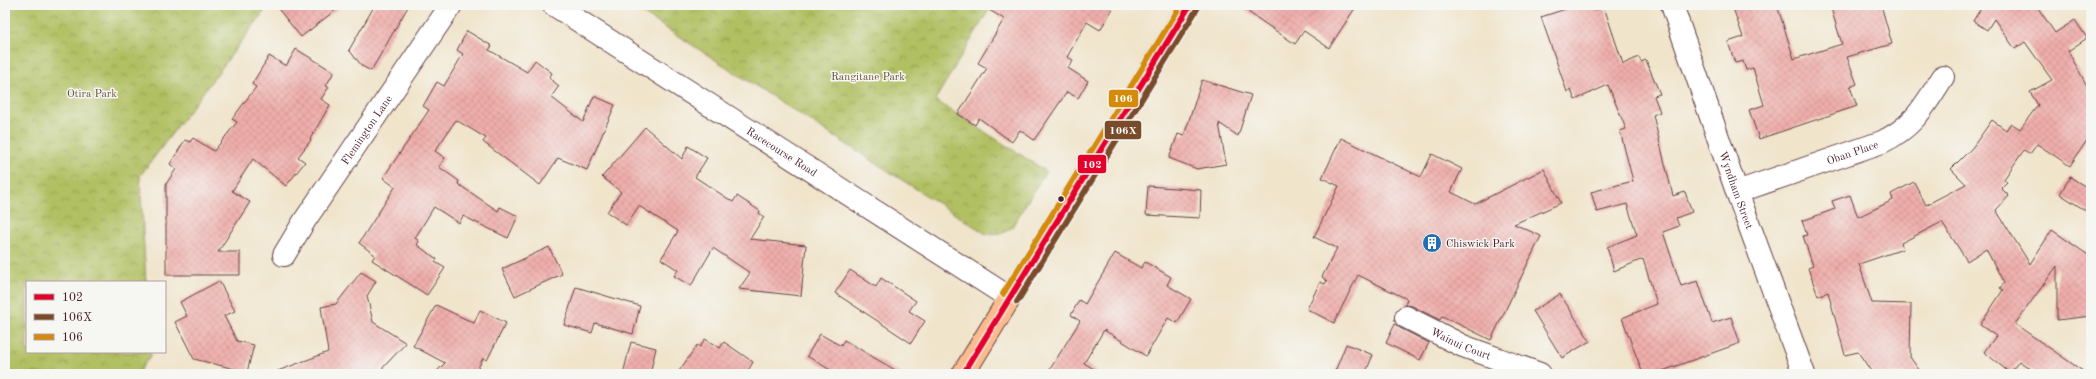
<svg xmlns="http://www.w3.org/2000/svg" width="2096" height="379" viewBox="0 0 2096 379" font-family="'Old Standard TT',serif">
	<defs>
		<pattern id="park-crowns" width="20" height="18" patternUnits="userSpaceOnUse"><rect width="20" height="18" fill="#b1c062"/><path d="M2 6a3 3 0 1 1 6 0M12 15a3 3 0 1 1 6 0" fill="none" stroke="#929b51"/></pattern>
		<pattern id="building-cross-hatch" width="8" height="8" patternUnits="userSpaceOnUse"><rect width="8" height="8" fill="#efaeab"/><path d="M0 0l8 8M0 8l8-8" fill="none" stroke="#ce9593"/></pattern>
	</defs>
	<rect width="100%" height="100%" fill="#f6f6f2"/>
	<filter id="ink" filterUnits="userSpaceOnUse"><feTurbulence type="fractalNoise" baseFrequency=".025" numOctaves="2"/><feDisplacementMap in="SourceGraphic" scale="8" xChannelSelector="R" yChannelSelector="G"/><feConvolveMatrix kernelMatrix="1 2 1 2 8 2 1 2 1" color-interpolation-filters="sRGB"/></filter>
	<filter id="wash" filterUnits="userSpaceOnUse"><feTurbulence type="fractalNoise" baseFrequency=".012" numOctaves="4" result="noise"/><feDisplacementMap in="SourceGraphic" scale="16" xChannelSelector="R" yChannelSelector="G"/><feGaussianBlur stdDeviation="0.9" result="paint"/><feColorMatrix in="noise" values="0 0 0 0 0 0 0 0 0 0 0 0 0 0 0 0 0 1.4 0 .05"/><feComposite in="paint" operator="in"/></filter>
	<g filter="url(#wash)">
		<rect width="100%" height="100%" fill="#f0e4cb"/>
		<g fill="url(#park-crowns)" stroke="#7e7046">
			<polygon points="5,5 269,5 140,176 146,282 27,282 27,352 150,352 151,355 137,374 5,374"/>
			<polygon points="630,5 992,5 935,100 1046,171 1012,227 1003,233 986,234"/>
		</g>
		<g id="blocks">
			<g fill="url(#building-cross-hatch)">
				<polygon points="275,5 342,5 301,37"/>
				<polygon points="375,5 409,5 371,71 362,66 349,50"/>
				<polygon points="981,5 1115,5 1100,30 1087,22 1067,57 1073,60 1068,68 1088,81 1078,98 1067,92 1034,140 1020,130 1012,142 979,118 975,125 958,114 987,68 978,63 1004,19"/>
				<polygon points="1238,5 1357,5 1329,48 1304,31 1295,44"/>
				<polygon points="1578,5 1591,5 1593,11 1604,7 1623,64 1639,57 1641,62 1646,60 1660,94 1654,96 1660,112 1653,115 1673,196 1685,192 1692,212 1676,218 1679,226 1663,232 1681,286 1698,281 1712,323 1731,317 1740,343 1654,374 1643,374 1622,318 1657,304 1643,259 1614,271 1607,247 1637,235 1627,204 1597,212 1591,192 1633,181 1620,131 1626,129 1608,85 1575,100 1571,90 1567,92 1541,17"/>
				<polygon points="1732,5 1777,5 1794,59 1842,44 1830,5 1881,5 1892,44 1847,57 1857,84 1850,87 1857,106 1759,139 1749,110 1764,105 1753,68 1746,70 1743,61 1735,63 1728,42 1743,37"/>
				<polygon points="1983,5 2036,5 2055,33 2075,20 2087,38 2068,51 2091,93 2091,134 2070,166 2037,144 2030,154 2024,150 2004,179 2007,182 2001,188 2009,196 1996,210 2030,264 2052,230 2091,257 2091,316 2057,320 2057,266 2015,324 2087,374 2038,374 2019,361 2010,373 1984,352 1996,336 1980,325 2003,290 2000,288 2004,283 1986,249 1967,261 1942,222 1901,243 1903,249 1859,264 1872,303 1911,304 1910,357 1922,374 1873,374 1858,352 1845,355 1828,292 1818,296 1808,268 1813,266 1803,236 1807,235 1802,221 1835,209 1832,201 1850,195 1858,217 1893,200 1891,194 1914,182 1926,205 1966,184 1951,169 1972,148 1992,120 2006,130 2011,123 2020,129 2038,105 2030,92 2052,80 2025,42 2015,49 1994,19 1987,30 1973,21"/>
				<polygon points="467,31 492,46 489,50 527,72 535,60 552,73 549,78 559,86 551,97 583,122 594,96 615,105 587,170 558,158 540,185 483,142 486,138 456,120 435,151 445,158 439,167 459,181 458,184 498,211 500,207 518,216 508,238 463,216 459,223 434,207 415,238 419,241 417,245 437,259 435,262 445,268 427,295 372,260 375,255 359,243 395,187 383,178 429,110 423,106 437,82 444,86 463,54 457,50"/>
				<polygon points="296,49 334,72 326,86 329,87 321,99 330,105 310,139 311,140 298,157 305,162 286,186 253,159 232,191 250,202 218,252 240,252 240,275 166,275 166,184 176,169 170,164 185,140 190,142 193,138 214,151 237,122 232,119 256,87 252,84 269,56 286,66"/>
				<polygon points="1202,80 1251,95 1238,136 1219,123 1226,164 1197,169 1169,158 1178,134 1184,136"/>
				<polygon points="645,127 682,159 688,146 707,158 695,177 733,202 737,196 760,211 759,213 764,217 750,239 806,245 801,296 739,289 750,273 713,248 691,286 674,276 678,270 661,259 678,231 639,206 626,225 607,212 621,192 602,177"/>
				<polygon points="1341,138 1421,177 1432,154 1462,169 1451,192 1475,204 1544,169 1561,203 1514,224 1541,236 1491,340 1442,316 1440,320 1412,306 1405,305 1407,299 1358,275 1334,323 1307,309 1320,282 1325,284 1327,281 1322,277 1337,248 1314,237 1339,186 1322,178"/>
				<polygon points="2070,177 2091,190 2091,214 2060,194"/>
				<polygon points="1148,186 1201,190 1200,218 1146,215"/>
				<polygon points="549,247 562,274 515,296 502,269"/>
				<polygon points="1115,253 1141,268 1145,262 1171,277 1167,285 1191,299 1177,323 1168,318 1146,356 1104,330 1084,363 1102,374 1047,374 1080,321 1071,315 1079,300 1085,304"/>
				<polygon points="850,270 876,287 881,278 916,301 909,311 925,321 911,343 835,293"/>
				<polygon points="361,272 376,281 367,296 373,322 406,343 377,374 275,374 275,372 328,352 321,307 336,304"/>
				<polygon points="219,281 235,311 224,316 237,341 254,345 247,372 194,359 175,322 187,316 180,302"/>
				<polygon points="576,287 640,306 633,334 595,323 592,333 564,325"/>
				<polygon points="1560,294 1590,341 1562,358 1533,311"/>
				<polygon points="436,305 474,323 480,310 506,323 487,360 483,358 475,374 434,374 445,363 413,346"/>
				<polygon points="1395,324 1400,328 1429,343 1420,360 1386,343"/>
				<polygon points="820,334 841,346 844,340 902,374 837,374 807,356"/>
				<polygon points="705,339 720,348 724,342 753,362 746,374 677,374 697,345 700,347"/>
				<polygon points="631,342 656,348 650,374 623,374"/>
				<polygon points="1346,344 1373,355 1365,374 1334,374"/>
			</g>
		</g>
	</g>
	<g filter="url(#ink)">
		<use href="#blocks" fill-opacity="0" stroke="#633d43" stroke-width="1"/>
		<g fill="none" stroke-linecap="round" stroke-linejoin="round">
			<defs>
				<g id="minor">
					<path id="s1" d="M554,5L1010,298"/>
					<path id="s2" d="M1672,5L1737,192L1804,374"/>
					<path id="s3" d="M1737,192L1882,142C1915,126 1924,106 1943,77"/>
					<path id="s4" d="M284,255L305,220L451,5"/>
					<path id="s5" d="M1406,317L1463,346L1540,374"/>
				</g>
				<polyline id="major" points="963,374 1190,5"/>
			</defs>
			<use href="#minor" stroke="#633d43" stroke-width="24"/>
			<use href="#major" stroke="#633d43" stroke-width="24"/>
			<use href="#minor" stroke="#fff" stroke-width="22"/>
			<use href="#major" stroke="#fbbb8d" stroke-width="22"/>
			<defs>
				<polyline id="bus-1" points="963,374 1190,5"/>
				<polyline id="bus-2" points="1017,302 1197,9"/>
				<polyline id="bus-3" points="1003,294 1181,5"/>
			</defs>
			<use href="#bus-1" stroke="#f6f6f2" stroke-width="9"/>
			<use href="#bus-2" stroke="#f6f6f2" stroke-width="9"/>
			<use href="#bus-3" stroke="#f6f6f2" stroke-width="9"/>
			<use href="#bus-1" stroke="#e4002b" stroke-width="6"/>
			<use href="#bus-2" stroke="#7a4b2a" stroke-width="6"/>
			<use href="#bus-3" stroke="#d48b09" stroke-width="6"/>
		</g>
	</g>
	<defs>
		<symbol id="building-disc" viewBox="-11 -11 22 22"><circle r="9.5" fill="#1f6fb2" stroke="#f6f6f2"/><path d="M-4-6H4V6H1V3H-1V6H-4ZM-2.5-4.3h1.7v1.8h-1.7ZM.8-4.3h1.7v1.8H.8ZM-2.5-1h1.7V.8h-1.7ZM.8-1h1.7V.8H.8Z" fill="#fff"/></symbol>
	</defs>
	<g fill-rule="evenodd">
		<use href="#building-disc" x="1421" y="232" width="22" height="22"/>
	</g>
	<circle fill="#4a1f2b" stroke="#f6f6f2" stroke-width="1.5" cx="1061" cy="199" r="3.5"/>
	<g text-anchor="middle" stroke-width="3" stroke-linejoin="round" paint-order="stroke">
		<g font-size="11" fill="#694f3c" stroke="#f6f6f2">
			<text x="868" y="80">Rangitane Park</text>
			<text x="92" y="97">Otira Park</text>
		</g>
		<g font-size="11" fill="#4a1f2b" stroke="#f6f6f2">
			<text dy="4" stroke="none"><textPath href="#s4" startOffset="150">Flemington Lane</textPath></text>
			<text dy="4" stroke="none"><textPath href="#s1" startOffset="271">Racecourse Road</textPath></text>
			<text dy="4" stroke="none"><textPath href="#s3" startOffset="122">Oban Place</textPath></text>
			<text dy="4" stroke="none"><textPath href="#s2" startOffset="196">Wyndham Street</textPath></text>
			<text dy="4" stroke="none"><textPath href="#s5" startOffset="61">Wainui Court</textPath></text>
		</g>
		<g font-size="11" fill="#4a1f2b" stroke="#f6f6f2" text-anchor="start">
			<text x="1446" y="247">Chiswick Park</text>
		</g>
	</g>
	<g stroke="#f6f6f2" stroke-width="1.5">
		<rect x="1108" y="89" width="31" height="19" rx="4" fill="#d48b09"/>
		<rect x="1104" y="120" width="38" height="20" rx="4" fill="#7a4b2a"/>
		<rect x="1077" y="154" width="30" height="20" rx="4" fill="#e4002b"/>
	</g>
	<g font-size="11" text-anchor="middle" font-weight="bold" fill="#fff">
		<text x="1123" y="102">106</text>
		<text x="1123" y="134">106X</text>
		<text x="1092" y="168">102</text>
	</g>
	<rect width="2096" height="379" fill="none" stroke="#f6f6f2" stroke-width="20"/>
	<rect x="26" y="281" width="140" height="72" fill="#f6f6f2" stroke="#b1a0a2"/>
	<rect x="34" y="294" width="20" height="6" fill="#e4002b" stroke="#b1a0a2"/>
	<text x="62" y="301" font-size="12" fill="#4a1f2b">102</text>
	<rect x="34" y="314" width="20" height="6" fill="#7a4b2a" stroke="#b1a0a2"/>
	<text x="62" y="321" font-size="12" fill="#4a1f2b">106X</text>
	<rect x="34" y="334" width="20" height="6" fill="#d48b09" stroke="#b1a0a2"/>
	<text x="62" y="341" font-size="12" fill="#4a1f2b">106</text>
</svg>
